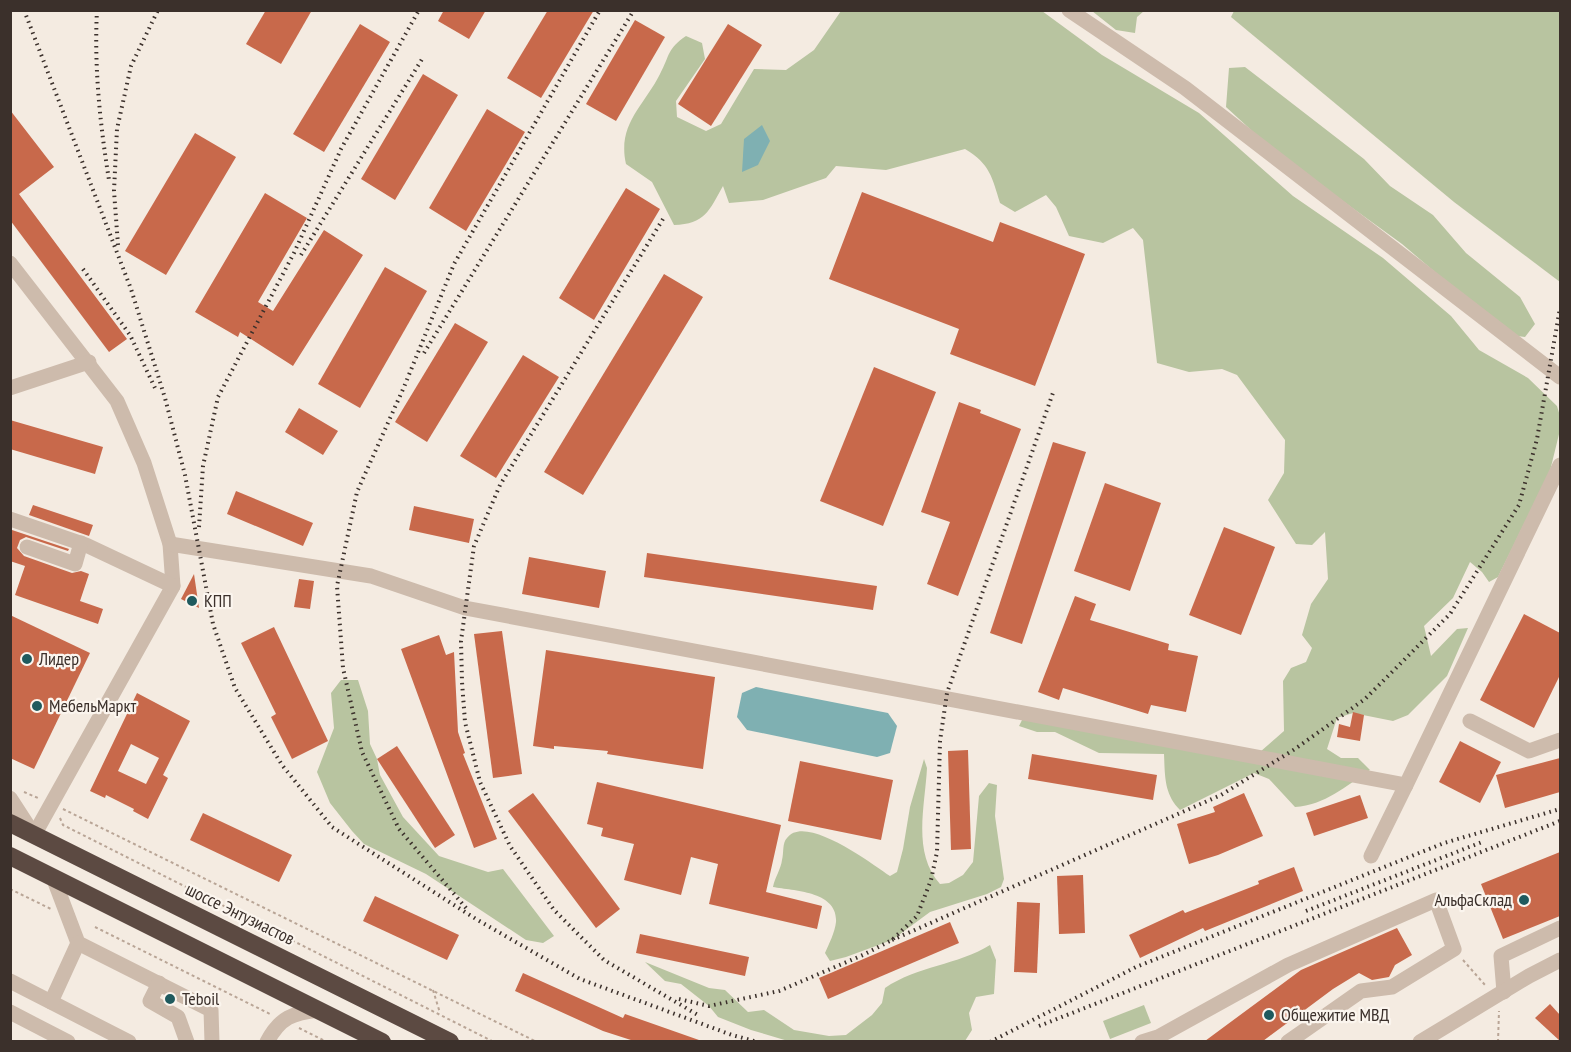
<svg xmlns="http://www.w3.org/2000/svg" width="1571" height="1052" viewBox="0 0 1571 1052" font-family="'PT Sans Narrow',sans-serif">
	<rect width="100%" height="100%" fill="#f4ebe1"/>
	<g fill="#b8c4a0">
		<path d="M841,11H1042L1102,55L1199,113L1293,196L1383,258L1451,316L1479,350L1528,378L1557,406L1560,416V430L1550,471L1498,577L1489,582L1482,572L1470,562L1453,598L1424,626L1431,656L1457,629L1468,628L1447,676L1408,715L1393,721L1353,713L1337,718L1327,749L1341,758H1358L1370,770C1346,786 1325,805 1295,807L1269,779L1254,773L1180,810C1164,794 1165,776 1164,754L1099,753L1055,732H1037L1019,726L1026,712L1260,752L1284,731L1283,681L1291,668L1306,662L1312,648L1302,635L1311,604L1328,579L1325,532L1312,545L1296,544L1268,500L1284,473L1285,440L1237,375L1222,369L1189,372L1157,363L1143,240L1133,228L1103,243L1069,236L1056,207L1046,195L1015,212L1000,203C992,177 990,164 965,149L886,170L836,166L826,178L763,200L729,203L723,186C709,211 705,224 674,225L652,182L626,164C617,124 644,106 660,74C670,55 667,49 686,36L702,43L705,59L676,101L677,117L706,131L721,124L754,69L786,70L814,50Z"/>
		<polygon points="1092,11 1144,11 1137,17 1135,33 1116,30"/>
		<polygon points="1234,11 1560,11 1560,282 1454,202 1231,17"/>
		<polygon points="1245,67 1364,159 1390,186 1433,215 1466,253 1520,297 1535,324 1525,337 1509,335 1402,244 1274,151 1226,107 1229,68"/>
		<polygon points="341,680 358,680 368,711 370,744 377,759 380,775 403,817 439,856 488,872 503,869 554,936 543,943 526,940 426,874 364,844 352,831 330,803 317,772 334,728 331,693"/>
		<path d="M924,759L927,768C925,807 912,852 940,884L949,883L963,875L973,862L979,796L989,783L997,785L995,816L1004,879L1001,887L987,894L930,912L892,940L846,957L830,961L825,953C829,944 835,932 836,922C838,891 794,891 773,887C775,877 781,869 782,860C784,853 782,843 787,838C805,813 872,864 890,876L897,872L903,849L910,807Z"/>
		<path d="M990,945L996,960L994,994L976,997L969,1013L972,1030L965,1041H788L751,1030L718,1017L709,1006L681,984L665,981L645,962L709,988L725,990L748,1012L764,1010L794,1030L829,1036L846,1035L872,1015L882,1003L885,988C917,966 958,965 990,945Z"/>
		<polygon points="1144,1005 1151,1023 1110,1039 1103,1021"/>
	</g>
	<g fill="#7fb0b2">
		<polygon points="762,125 770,141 758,165 742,172 744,139"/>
		<polygon points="756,687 888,713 897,726 890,753 877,757 747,730 737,717 742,693"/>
	</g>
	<g fill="#c8694b" fill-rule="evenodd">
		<polygon points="266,10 312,10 281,64 246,44"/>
		<polygon points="444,10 486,10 469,39 438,21"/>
		<polygon points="548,10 594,10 541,98 507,78"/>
		<polygon points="635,20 665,37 616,121 586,104"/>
		<polygon points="360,24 390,42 324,152 293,134"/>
		<polygon points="728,24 762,45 711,126 678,104"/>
		<polygon points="423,74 458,95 395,200 361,179"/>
		<polygon points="487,109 525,132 466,231 429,208"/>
		<polygon points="10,110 54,167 19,194 127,339 109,352 10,220"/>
		<polygon points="195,133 236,157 166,275 125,251"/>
		<polygon points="626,188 660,209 594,320 559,298"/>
		<polygon points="862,192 993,242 1000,222 1085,254 1035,386 950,354 959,329 829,279"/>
		<polygon points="265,193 307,218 258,302 273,311 324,230 363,255 293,366 240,332 238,337 195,312"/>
		<polygon points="385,267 427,291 360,408 318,384"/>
		<polygon points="664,274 703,297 583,495 544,472"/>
		<polygon points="455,323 488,342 427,442 395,422"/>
		<polygon points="523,355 559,377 496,478 460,456"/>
		<polygon points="874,367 936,392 883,526 820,501"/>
		<polygon points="959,402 981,410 980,413 1021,429 958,596 927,584 950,522 921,512"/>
		<polygon points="299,408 338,431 323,455 285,432"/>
		<polygon points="10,420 103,447 95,474 10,449"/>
		<polygon points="1053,442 1086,452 1022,644 990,633"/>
		<polygon points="1105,483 1161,503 1130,591 1074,571"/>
		<polygon points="236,491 313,523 303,546 227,514"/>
		<polygon points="33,505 93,525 89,536 29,515"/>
		<polygon points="414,506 474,519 469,543 409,530"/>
		<polygon points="1224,527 1275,547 1241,635 1189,615"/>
		<polygon points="12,530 69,549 68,551 26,537 20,540 17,548 24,556 72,573 81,571 89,574 80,601 103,609 98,624 15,595 25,566 10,561 10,536"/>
		<polygon points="647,553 877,586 873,610 644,577"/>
		<polygon points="529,557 606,571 599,608 522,594"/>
		<polygon points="194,574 199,608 181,599"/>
		<polygon points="299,579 314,581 310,609 294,607"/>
		<polygon points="1075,596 1096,604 1090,620 1169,644 1168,650 1198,656 1186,712 1151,705 1148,714 1063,688 1059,700 1038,692"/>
		<polygon points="1524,614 1560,633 1560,675 1534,728 1480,700"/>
		<polygon points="10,615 90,653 34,769 10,758"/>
		<polygon points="274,627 328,741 292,759 271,717 276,714 241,643"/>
		<polygon points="502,631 522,774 493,778 474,634"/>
		<polygon points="439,635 446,655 454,652 458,732 465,753 463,754 497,839 474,848 401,649"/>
		<polygon points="546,650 715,677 703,769 607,754 608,751 554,746 554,749 533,746"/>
		<path d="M137,693L190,721L163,775L168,778L148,819L133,811L134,809L106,795L105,798L90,791ZM131,744L159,758L146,784L118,771Z"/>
		<polygon points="1353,712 1364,715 1360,741 1337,737 1339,724 1350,727"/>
		<polygon points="1460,741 1501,762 1480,803 1439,782"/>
		<polygon points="397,746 455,835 435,848 377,759"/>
		<polygon points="968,750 971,849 951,850 948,751"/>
		<polygon points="1032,754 1157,775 1153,800 1028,779"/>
		<polygon points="1560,758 1560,792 1505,808 1496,775"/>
		<polygon points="800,761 893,780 881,840 788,821"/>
		<polygon points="597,782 781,825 766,892 822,906 817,929 709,904 718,864 691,857 681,895 624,880 634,844 601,836 603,828 587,824"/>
		<polygon points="533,793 620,909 596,928 508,811"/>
		<polygon points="1244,793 1263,836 1218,855 1189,864 1177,824 1215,812 1213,807"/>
		<polygon points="1360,795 1368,818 1314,836 1306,813"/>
		<polygon points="203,813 292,855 279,882 190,840"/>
		<polygon points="1560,852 1560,916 1503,939 1481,884"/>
		<polygon points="1294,867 1303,891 1205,931 1203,928 1140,958 1129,935 1183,910 1185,913 1259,884 1258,881"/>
		<polygon points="1083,875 1085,933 1059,934 1057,876"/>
		<polygon points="375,896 459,935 447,960 363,921"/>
		<polygon points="1017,902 1040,903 1037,973 1014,972"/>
		<polygon points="950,922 959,943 828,999 819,978"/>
		<polygon points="1397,928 1412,955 1395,965 1389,977 1372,980 1359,973 1333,989 1263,1041 1205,1041 1301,970"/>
		<polygon points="640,934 749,957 745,976 636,953"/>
		<polygon points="523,973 623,1018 625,1014 699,1040 698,1041 634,1041 603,1031 515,991"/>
		<polygon points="1550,1004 1560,1015 1560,1041 1535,1018"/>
	</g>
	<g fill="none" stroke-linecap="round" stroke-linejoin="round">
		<g stroke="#b9a596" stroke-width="2" stroke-dasharray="3 3" stroke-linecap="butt">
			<polyline points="24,792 38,798"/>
			<polyline points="63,809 537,1042"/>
			<polyline points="60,818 63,825 494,1042"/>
			<polyline points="10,889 51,909"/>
			<polyline points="95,927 270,1014"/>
			<polyline points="1463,960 1485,985"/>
			<polyline points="433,990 440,1013"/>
			<polyline points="299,1028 327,1042"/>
			<polyline points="1498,1042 1499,1011"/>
		</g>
		<g stroke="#cdbbac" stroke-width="15">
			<polyline points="1069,10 1185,88 1560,377"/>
			<polyline points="10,263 117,401 144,463 170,544 173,586 34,835"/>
			<polyline points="10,388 89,362"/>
			<polyline points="10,519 86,545 173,586"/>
			<polyline points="170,544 371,576 465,608 1406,785 1560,465"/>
			<polyline points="27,547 75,564 81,543"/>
			<polyline points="1470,721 1529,751 1560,740"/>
			<polyline points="10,798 34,835"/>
			<polyline points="1371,856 1406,785"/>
			<polyline points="53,877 78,943 211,1010 212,1042"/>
			<polyline points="10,981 129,1042"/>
			<polyline points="159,983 150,1001 178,1017 187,1042"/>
			<polyline points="1504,992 1501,956 1560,928"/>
			<polyline points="51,1002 78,943"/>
			<polyline points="10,1012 68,1042"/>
			<path d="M267,1042C280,1017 293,1013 319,1010"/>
			<polyline points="1142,1042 1158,1037 1288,965 1436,900 1454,949 1392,987 1361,991 1288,1042"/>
			<polyline points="1420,1042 1529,976 1560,960"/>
		</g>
		<g stroke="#5c4a42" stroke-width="18">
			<polyline points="10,823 450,1042"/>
			<polyline points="10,856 382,1042"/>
		</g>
		<g stroke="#3b302b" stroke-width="4" stroke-dasharray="1.5 4.5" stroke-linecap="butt">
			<polyline points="24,10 131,289 165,398 185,475 213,624 235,688 282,765 332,827 476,919 580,979 732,1035 758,1042"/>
			<path d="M97,10C94,67 100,124 109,180"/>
			<polyline points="663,219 500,485 474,546 461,641 462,682 465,722 480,782 510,846 554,910 604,960 698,1015"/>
			<polyline points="118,245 114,191 117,129 131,66 158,10"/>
			<polyline points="301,255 424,56"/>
			<polyline points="83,269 130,335 155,388"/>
			<polyline points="424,353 634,10"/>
			<polyline points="199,527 203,466 218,397 294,253 341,149 419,10"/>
			<polyline points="466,908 399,829 362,752 343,668 337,586 357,492 404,387 454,264 600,10"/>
			<polyline points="1306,911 1482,842"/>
			<polyline points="892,940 1221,795 1295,749 1365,699 1450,614 1519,505 1537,439 1560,308"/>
			<polyline points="679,999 709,1006 779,991 863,955 892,940 917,916 931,880 937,852 940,741 947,693 1054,390"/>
			<polyline points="1039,1026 1560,821"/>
			<polyline points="990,1042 1136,967 1444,843 1560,809"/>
		</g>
	</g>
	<g fill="#1f5a5e" stroke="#fbf5ee" stroke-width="2">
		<circle cx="192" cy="601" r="6"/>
		<circle cx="27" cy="659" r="6"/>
		<circle cx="37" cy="706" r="6"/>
		<circle cx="1524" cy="900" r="6"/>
		<circle cx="170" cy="999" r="6"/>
		<circle cx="1269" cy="1015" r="6"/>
	</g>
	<g text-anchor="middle" stroke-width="4.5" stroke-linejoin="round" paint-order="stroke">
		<g font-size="18" fill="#3b302b" stroke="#fbf5ee" text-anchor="start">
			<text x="204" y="607">КПП</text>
			<text x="39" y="665">Лидер</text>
			<text x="49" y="712">МебельМаркт</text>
			<text x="1512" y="906" text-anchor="end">АльфаСклад</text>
			<text x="182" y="1005">Teboil</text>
			<text x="1281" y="1021">Общежитие МВД</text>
		</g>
		<g font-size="18" fill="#3b302b" stroke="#fbf5ee">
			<text transform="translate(240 914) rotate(26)" y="6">шоссе Энтузиастов</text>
		</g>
	</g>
	<rect width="1571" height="1052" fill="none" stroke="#3b302b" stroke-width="24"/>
</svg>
